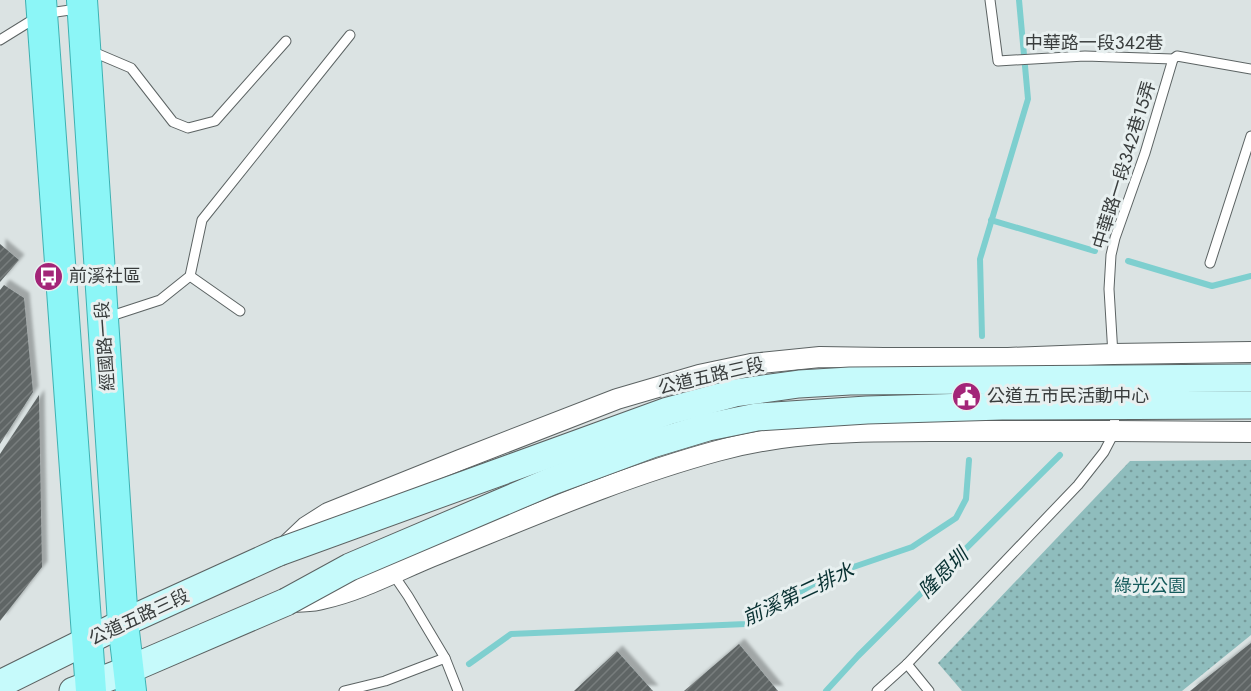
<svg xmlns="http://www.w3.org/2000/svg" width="1251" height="691" viewBox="0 0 1251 691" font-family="Jost,'Noto Sans TC',sans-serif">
	<defs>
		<pattern id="green-dots" width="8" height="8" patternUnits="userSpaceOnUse" patternTransform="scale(1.5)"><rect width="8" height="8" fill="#8fbdbd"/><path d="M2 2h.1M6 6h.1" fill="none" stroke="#769b9b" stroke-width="1.8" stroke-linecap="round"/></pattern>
		<pattern id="building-hatch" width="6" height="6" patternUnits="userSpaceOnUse" patternTransform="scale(1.5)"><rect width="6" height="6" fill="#5e6565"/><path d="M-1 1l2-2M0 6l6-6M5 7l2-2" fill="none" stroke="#787d7d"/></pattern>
		<filter id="shadow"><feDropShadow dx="5.5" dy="-5.5" stdDeviation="1.5" flood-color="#0004"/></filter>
	</defs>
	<rect width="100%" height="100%" fill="#dbe3e3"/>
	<polygon fill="url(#green-dots)" points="1251,460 1251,635 1182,691 962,691 938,663 1130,461"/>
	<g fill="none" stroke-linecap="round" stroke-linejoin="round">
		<g stroke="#7ecfcf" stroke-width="6">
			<polyline points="991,220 1095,251"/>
			<polyline points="1128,261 1212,286 1251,276"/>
			<polyline points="982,336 980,259 1028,99 1019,0"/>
			<polyline points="469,664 511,634 746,624 827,576 912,547 956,518 966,499 969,460"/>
			<polyline points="826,691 858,656 1060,455"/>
		</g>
	</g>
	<g fill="url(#building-hatch)" filter="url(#shadow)">
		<polygon points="0,244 19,260 0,282"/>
		<polygon points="4,285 24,298 33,392 0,444 0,290"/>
		<polygon points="39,395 42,567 0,621 0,454"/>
		<polygon points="1251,643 1251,691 1190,691 1200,683"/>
		<polygon points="739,644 778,691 684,691"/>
		<polygon points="617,651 653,691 574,691"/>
	</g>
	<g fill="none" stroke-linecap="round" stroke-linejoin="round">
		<defs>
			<g id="lane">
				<polyline points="990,0 998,61 1085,56 1173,59 1177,56 1251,69"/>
				<polyline points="0,40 42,14 77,9"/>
				<polyline points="91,51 131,68 173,122 188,128 215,121 286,41"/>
				<polyline points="1210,263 1251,136"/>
				<polyline points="190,276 240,311"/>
				<polyline points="108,317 160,300 190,276 202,220 350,35"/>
				<polyline points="1113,355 1109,289 1111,255 1115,238 1145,153 1173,59"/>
				<polyline points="393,574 408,596 445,658"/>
				<polyline points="907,664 929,691"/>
				<polyline points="344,691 385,681 445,658 458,691"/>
				<polyline points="877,691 907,664 1078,485 1104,452 1115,431 1114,408"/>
			</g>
			<g id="street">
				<polyline points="286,546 306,527 328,513 460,460 617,399 699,375 751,364 820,357 884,358 1008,358 1113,354 1251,352"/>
				<path d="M293,602C302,601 313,602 322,599C363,590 400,569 438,554C530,517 621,477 717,451C800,428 888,431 973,431C1066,431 1158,431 1251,432"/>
			</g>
			<g id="secondary">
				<polyline points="0,684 123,623 279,552"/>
				<polyline points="73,691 128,670 286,602"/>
			</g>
			<g id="primary">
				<polyline points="41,0 91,691"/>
				<polyline points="82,0 123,623 131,691"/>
			</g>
		</defs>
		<use href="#lane" stroke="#5c6363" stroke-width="11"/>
		<use href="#street" stroke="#5c6363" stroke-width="22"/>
		<use href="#secondary" stroke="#5c6363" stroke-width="29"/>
		<use href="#primary" stroke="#3eb1b2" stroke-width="32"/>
		<use href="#lane" stroke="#fff" stroke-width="9"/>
		<use href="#street" stroke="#fff" stroke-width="20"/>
		<use href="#secondary" stroke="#c6fafb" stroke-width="27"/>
		<use href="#primary" stroke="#8cf6f7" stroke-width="30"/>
		<defs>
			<g id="secondary-bridge">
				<polyline points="279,552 668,411 735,393 799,384 850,381 1251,378"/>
				<polyline points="286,602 350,567 552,481 652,444 708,427 757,417 867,410 1002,406 1251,405"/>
			</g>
		</defs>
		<use href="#secondary-bridge" stroke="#5c6363" stroke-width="29" stroke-linecap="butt"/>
		<use href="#secondary-bridge" stroke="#c6fafb" stroke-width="27"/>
	</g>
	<defs>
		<symbol id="bus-disc" viewBox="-11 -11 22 22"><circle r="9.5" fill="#a32578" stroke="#e8f0f0"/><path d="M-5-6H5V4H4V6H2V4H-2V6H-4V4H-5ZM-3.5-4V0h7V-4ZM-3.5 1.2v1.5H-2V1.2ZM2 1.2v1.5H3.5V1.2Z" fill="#fff"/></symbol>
		<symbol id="civic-disc" viewBox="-11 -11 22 22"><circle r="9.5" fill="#a32578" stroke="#e8f0f0"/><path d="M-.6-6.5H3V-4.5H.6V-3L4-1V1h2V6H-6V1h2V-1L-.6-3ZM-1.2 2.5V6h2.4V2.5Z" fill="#fff"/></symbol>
	</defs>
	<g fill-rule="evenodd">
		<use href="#bus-disc" x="32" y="260" width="33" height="33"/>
		<use href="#civic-disc" x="950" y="380" width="33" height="33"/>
	</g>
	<g text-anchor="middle" stroke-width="6" stroke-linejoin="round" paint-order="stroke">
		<g font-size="18" fill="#393d3d" stroke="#e8f0f0">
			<text x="1094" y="49">中華路一段342巷</text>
			<text transform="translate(1124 165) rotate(-73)" y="6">中華路一段342巷15弄</text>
			<text transform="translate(105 346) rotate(-94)" y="6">經國路一段</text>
			<text transform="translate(711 376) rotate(-13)" y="6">公道五路三段</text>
			<text transform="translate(139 617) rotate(-25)" y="6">公道五路三段</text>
		</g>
		<g font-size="18" fill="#393d3d" stroke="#e8f0f0" text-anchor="start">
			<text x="69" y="282">前溪社區</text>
			<text x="987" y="402">公道五市民活動中心</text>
		</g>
		<g font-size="18" fill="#155a5b" stroke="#e8f0f0">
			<text x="1150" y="592">綠光公園</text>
		</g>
		<g font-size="20" font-style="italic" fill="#073031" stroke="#e8f0f0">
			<text transform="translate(943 573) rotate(-45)" y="7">隆恩圳</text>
			<text transform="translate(798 594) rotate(-25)" y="7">前溪第二排水</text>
		</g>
	</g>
</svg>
